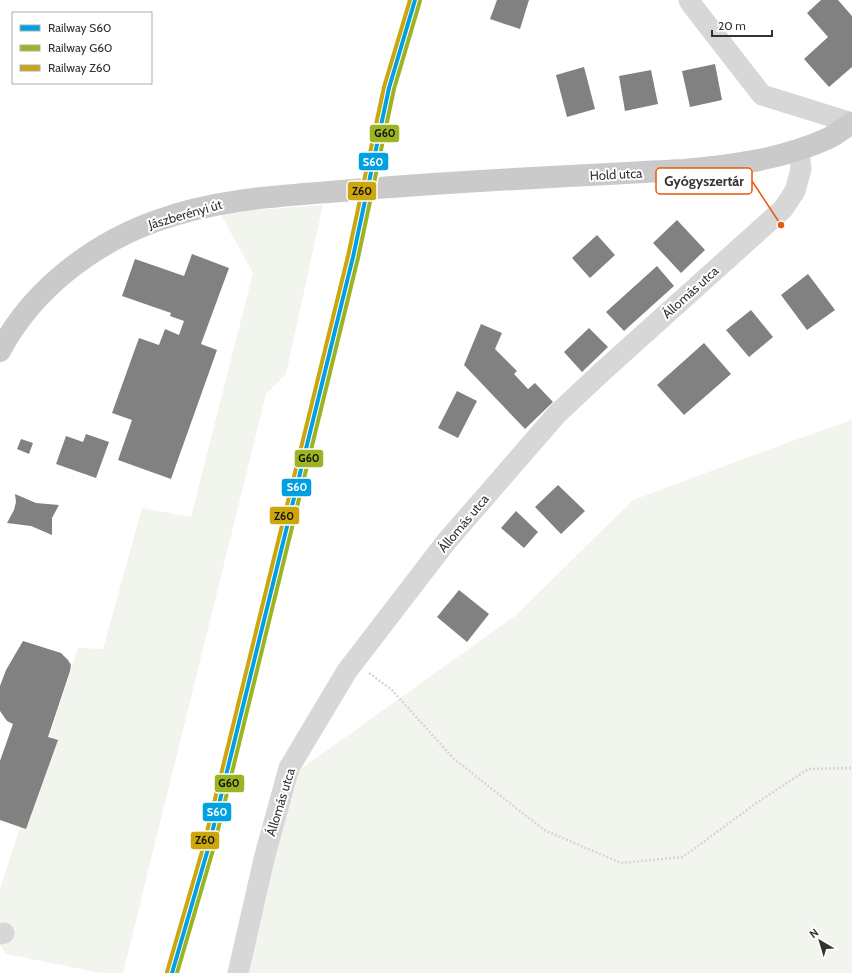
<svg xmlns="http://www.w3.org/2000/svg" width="852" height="973" viewBox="0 0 852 973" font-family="Cabin,sans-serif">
	<rect width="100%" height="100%" fill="#fff"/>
	<g fill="#f1f5ed">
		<polygon points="323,205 286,374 266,394 123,973 101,973 6,954 0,944 0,889 78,648 103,649 142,508 191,517 253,273 220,213"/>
		<polygon points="852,420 852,973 247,973 274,856 298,771 515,616 633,500 781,445"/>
	</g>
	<g fill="#818181">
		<polygon points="497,0 529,0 520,29 490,19"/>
		<polygon points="821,0 838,0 852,16 852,67 829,87 804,59 828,37 807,13"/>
		<polygon points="715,64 722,100 690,107 682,71"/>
		<polygon points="584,67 595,109 567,117 556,75"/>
		<polygon points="651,70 658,104 625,111 619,76"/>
		<polygon points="677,220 705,250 681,273 653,243"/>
		<polygon points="597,235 615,255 590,278 572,258"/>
		<polygon points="192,254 229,268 201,344 217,350 171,479 118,460 132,420 112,413 139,338 159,345 165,329 179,335 184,321 170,316 171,313 122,296 135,259 184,276"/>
		<polygon points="657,266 674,286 624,331 606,312"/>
		<polygon points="808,274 835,310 807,330 781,295"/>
		<polygon points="751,310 773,337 749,357 726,330"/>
		<polygon points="481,324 502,333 495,349 517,371 514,374 528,389 535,383 553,402 525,429 464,365"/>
		<polygon points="589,328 608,347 582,372 564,352"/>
		<polygon points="704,343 731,374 684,415 657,385"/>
		<polygon points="457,391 477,401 458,438 438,428"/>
		<polygon points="86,434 109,442 96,478 56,464 66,436 83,442"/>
		<polygon points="21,439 33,443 29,454 17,449"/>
		<polygon points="558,485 585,511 561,534 535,507"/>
		<polygon points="15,494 36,503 59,505 52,518 52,535 31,526 7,523 14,510 16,502"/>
		<polygon points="516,511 538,532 524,548 501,528"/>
		<polygon points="459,590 489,614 467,642 437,617"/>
		<polygon points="23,641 61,653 68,660 71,665 70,671 48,737 58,740 26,829 0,820 0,761 13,724 7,721 0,711 0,686 6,670"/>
	</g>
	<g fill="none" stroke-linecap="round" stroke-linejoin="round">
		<polyline stroke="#d6d6d6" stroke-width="2.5" stroke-dasharray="2 2" stroke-linecap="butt" points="369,673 392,690 454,759 544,830 621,863 683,857 755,804 808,769 852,768"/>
		<g stroke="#d7d7d7" stroke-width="21">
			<polyline points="689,0 692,5 762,95 852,123"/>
			<polyline points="0,934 4,933"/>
			<polyline points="238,973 265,855 289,768 347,671 446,542 557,414 604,370 783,209 795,191 801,169 799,150"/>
		</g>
		<path stroke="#cacaca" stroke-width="22" d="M0,351C32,290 92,244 156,221C216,199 279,196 342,191C455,181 569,176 683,170C732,166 783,159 829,138C837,134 844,128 852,123"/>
		<defs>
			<polyline id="rail-1" points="172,973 208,849 353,257 389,88 415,0"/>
			<polyline id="rail-2" points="177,973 213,850 358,258 394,89 420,1"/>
			<polyline id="rail-3" points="167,972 203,848 348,256 384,87 410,0"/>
		</defs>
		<use href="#rail-1" stroke="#fff" stroke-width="7"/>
		<use href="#rail-2" stroke="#fff" stroke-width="7"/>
		<use href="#rail-3" stroke="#fff" stroke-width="7"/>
		<use href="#rail-1" stroke="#00a0e3" stroke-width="4"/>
		<use href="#rail-2" stroke="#9db422" stroke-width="4"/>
		<use href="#rail-3" stroke="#cba60d" stroke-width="4"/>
	</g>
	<g text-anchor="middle" stroke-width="4" stroke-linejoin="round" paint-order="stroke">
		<g font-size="13" fill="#333" stroke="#fff">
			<text transform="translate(616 174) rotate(-3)" y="5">Hold utca</text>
			<text transform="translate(185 214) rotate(-16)" y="5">Jászberényi út</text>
			<text transform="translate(690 292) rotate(-42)" y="5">Állomás utca</text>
			<text transform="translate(463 523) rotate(-50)" y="5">Állomás utca</text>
			<text transform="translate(280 802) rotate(-73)" y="5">Állomás utca</text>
		</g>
	</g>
	<path fill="none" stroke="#e8590c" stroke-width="1.5" d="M781 225L752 181"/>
	<circle fill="#e8590c" stroke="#fff" stroke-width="1.5" cx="781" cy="225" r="4"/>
	<rect fill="#fff" stroke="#e8590c" stroke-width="1.5" x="656" y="168" width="96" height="26" rx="4"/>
	<g font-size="14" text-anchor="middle" font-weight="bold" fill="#333">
		<text x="704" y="186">Gyógyszertár</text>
	</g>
	<g stroke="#fff" stroke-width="1.5">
		<rect x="369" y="124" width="31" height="19" rx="4" fill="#9db422"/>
		<rect x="358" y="152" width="31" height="19" rx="4" fill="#00a0e3"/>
		<rect x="347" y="181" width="30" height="20" rx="4" fill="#cba60d"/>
		<rect x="294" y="449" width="30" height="19" rx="4" fill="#9db422"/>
		<rect x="281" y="478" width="31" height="19" rx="4" fill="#00a0e3"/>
		<rect x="269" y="506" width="31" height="19" rx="4" fill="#cba60d"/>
		<rect x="214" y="774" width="31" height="19" rx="4" fill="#9db422"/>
		<rect x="202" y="802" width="30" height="20" rx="4" fill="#00a0e3"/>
		<rect x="190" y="831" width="30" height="19" rx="4" fill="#cba60d"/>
	</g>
	<g font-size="11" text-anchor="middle" font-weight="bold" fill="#fff">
		<text x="373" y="166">S60</text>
		<text x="297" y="491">S60</text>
		<text x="217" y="816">S60</text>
	</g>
	<g font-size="11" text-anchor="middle" font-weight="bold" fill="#111">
		<text x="385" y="137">G60</text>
		<text x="362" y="195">Z60</text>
		<text x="309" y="462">G60</text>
		<text x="284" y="520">Z60</text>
		<text x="229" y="787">G60</text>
		<text x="205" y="844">Z60</text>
	</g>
	<rect x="12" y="12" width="140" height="72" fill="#ffffff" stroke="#adadad"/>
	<rect x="20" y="25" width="20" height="6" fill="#00a0e3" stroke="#adadad"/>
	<text x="48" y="32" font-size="12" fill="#333333">Railway S60</text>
	<rect x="20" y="45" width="20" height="6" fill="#9db422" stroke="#adadad"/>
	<text x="48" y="52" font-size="12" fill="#333333">Railway G60</text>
	<rect x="20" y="65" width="20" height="6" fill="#cba60d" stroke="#adadad"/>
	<text x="48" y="72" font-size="12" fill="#333333">Railway Z60</text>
	<g transform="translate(820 941) rotate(322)" stroke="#ffffff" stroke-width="3" paint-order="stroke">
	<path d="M0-3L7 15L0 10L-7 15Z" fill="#333333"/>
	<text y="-6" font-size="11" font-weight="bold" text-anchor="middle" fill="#333333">N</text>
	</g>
	<path d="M712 30v6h60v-6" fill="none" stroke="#333333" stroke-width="2"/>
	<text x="718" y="30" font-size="12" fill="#333333" stroke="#ffffff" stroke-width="3" paint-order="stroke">20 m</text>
</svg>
